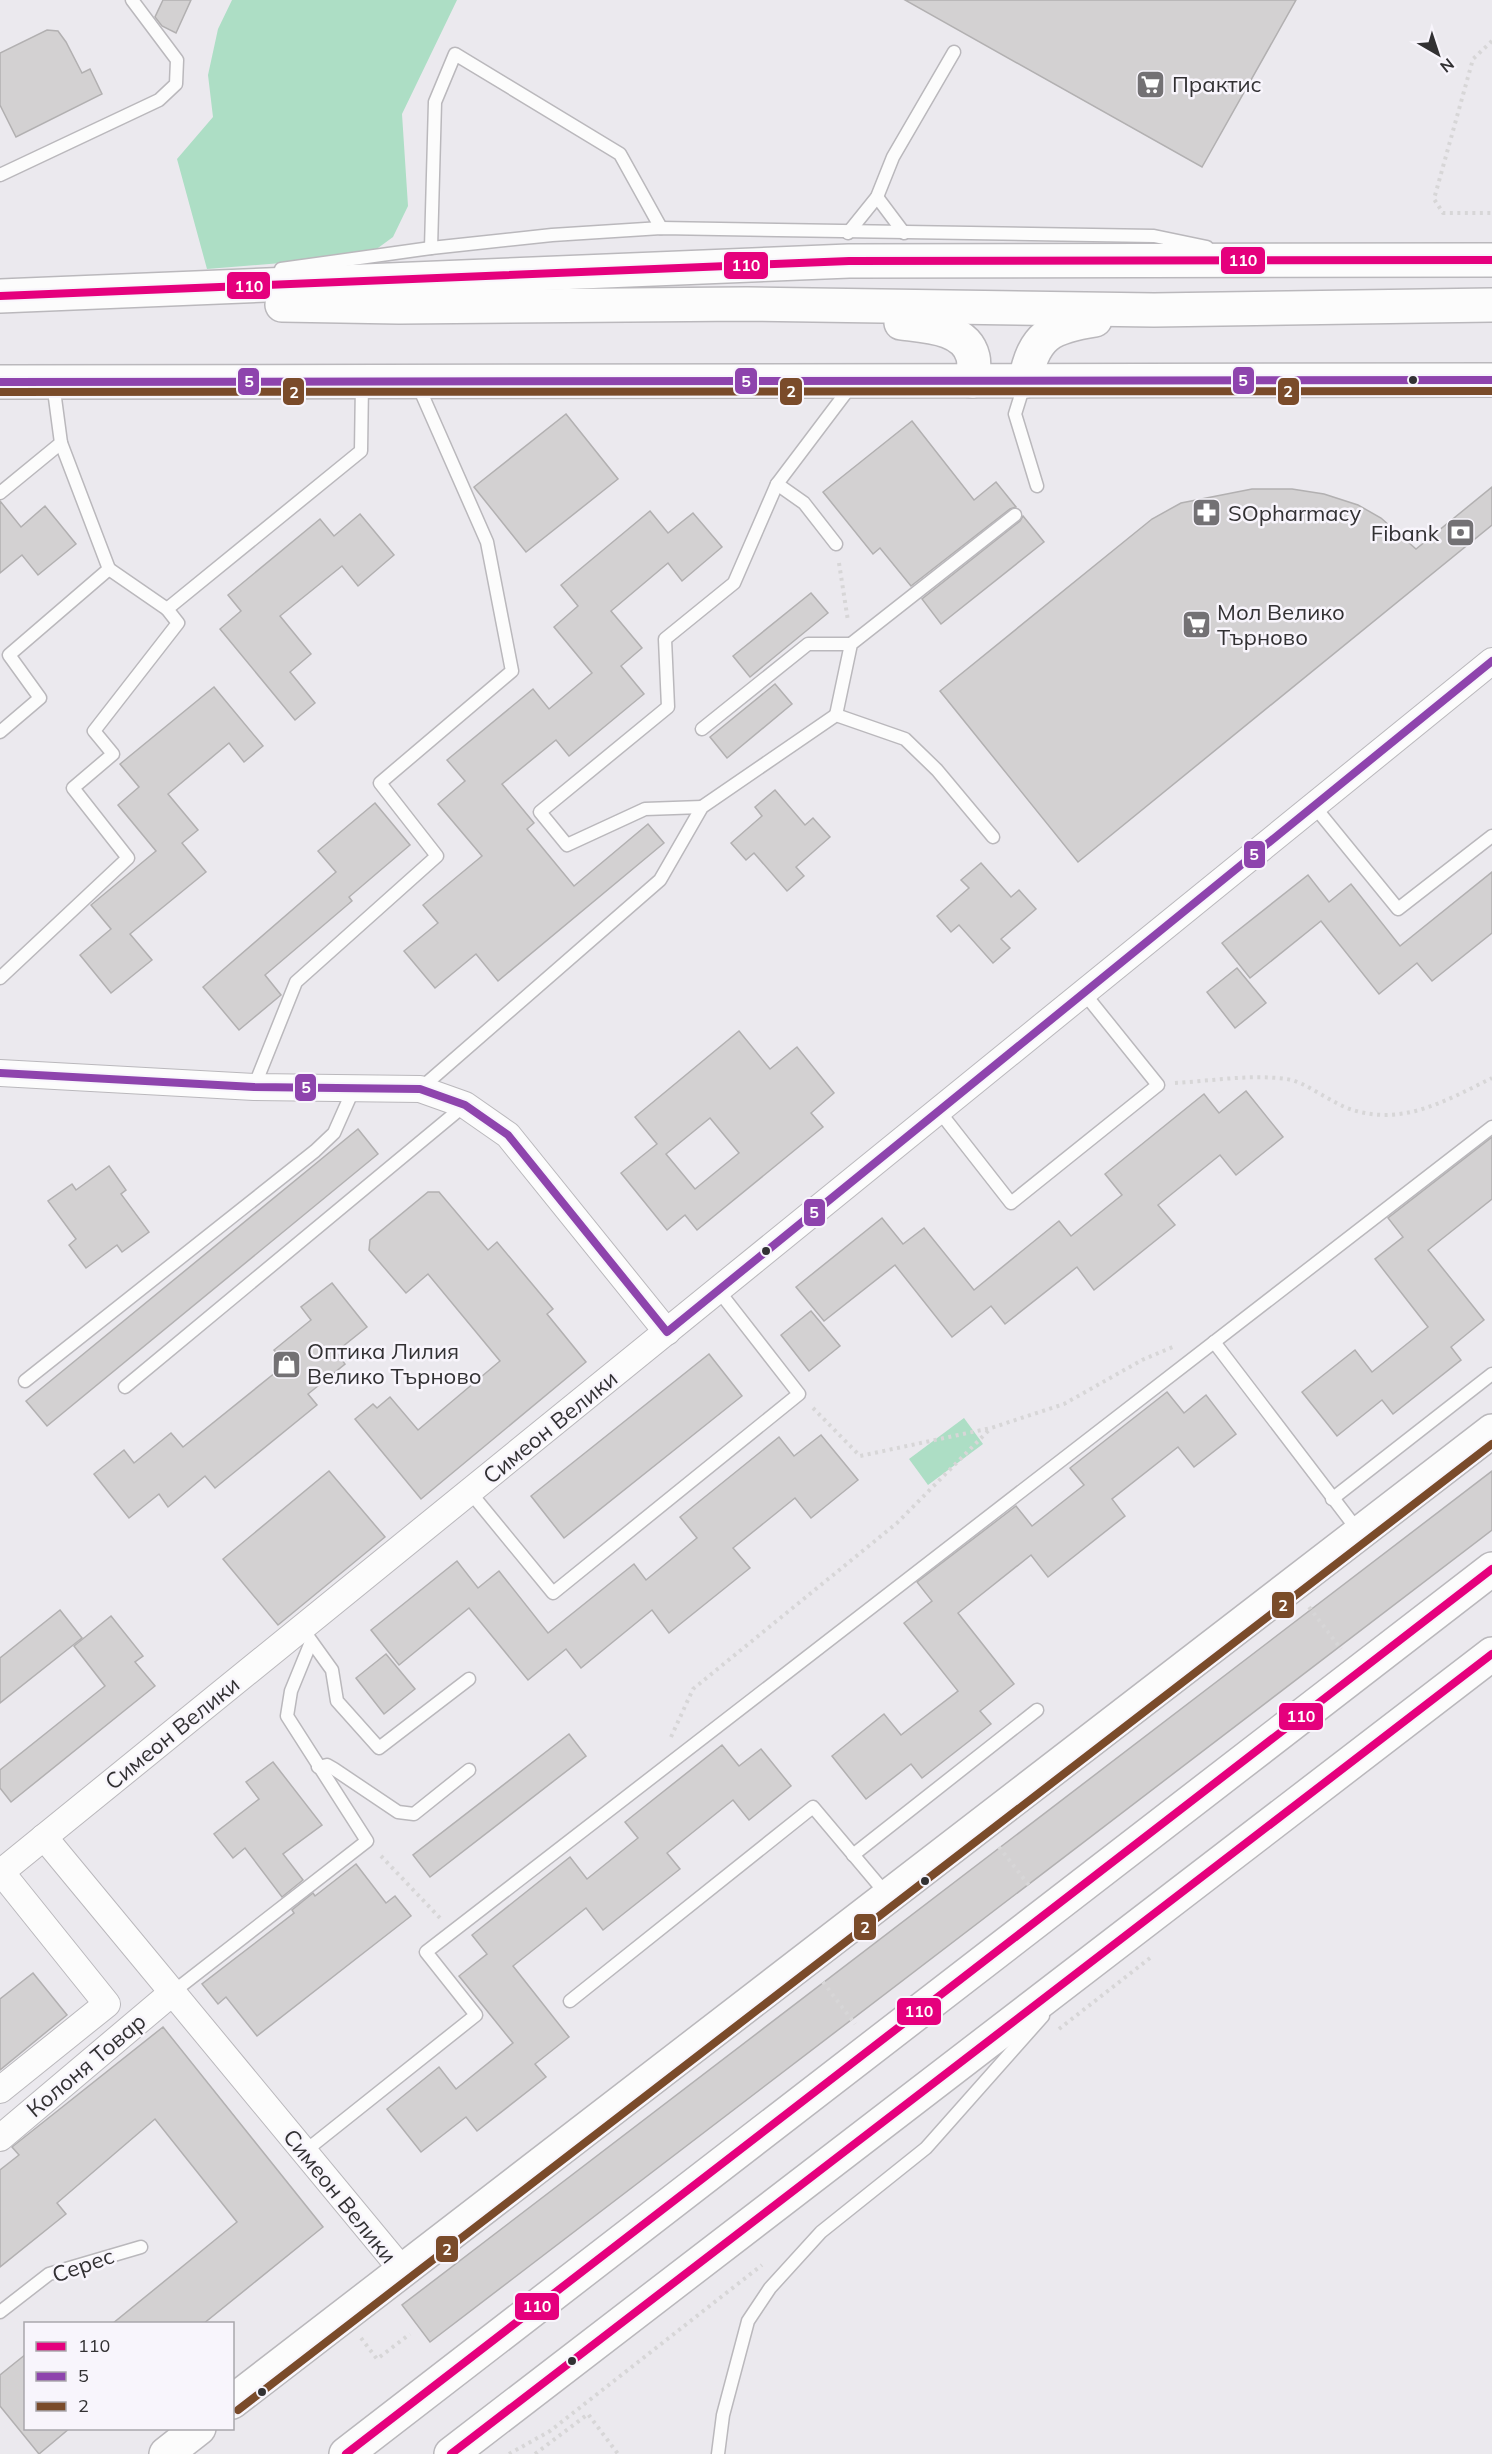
<svg xmlns="http://www.w3.org/2000/svg" width="1492" height="2454" viewBox="0 0 1492 2454" font-family="Mulish,sans-serif">
	<rect width="100%" height="100%" fill="#ebe9ee"/>
	<g fill="#addec5">
		<polygon points="232,0 457,0 402,114 408,206 393,237 367,256 207,269 177,159 213,117 208,75 218,29"/>
		<polygon points="964,1418 983,1444 928,1485 909,1459"/>
	</g>
	<g fill="#d3d1d2" stroke="#b2b0b1" stroke-width="1.5" fill-rule="evenodd">
		<polygon points="163,0 191,0 176,33 162,26 155,17"/>
		<polygon points="905,0 1296,0 1202,167"/>
		<polygon points="47,30 58,31 66,42 82,73 90,69 102,94 16,137 0,105 0,53"/>
		<polygon points="566,414 618,479 526,552 474,487"/>
		<polygon points="912,421 974,500 996,482 1016,507 1010,509 911,586 880,548 873,554 823,492"/>
		<polygon points="1492,487 1492,525 1078,862 940,691 1152,519 1181,503 1252,489 1292,489 1324,494 1358,505 1381,518 1416,549"/>
		<polygon points="0,501 21,527 45,506 76,544 38,575 22,555 0,573"/>
		<polygon points="650,511 668,533 693,513 722,547 682,581 668,563 611,611 642,648 621,666 644,694 569,756 556,740 502,784 534,823 527,829 574,886 648,824 664,843 498,981 476,954 435,988 404,951 438,923 423,905 482,856 438,804 465,781 447,760 533,689 549,709 592,673 554,627 578,606 561,585"/>
		<polygon points="360,514 394,555 358,586 342,566 280,616 311,654 290,672 315,703 295,720 220,629 241,611 228,595 320,519 334,536"/>
		<polygon points="1023,516 1044,542 941,624 922,599 1020,521"/>
		<polygon points="811,593 828,613 750,677 733,656"/>
		<polygon points="775,684 792,704 727,758 710,737"/>
		<polygon points="214,687 263,746 244,762 229,743 168,794 198,830 182,843 206,872 130,934 152,960 111,993 80,955 111,929 91,905 156,851 118,805 139,787 120,764"/>
		<polygon points="775,790 805,825 813,818 830,837 796,867 804,876 787,891 754,853 746,860 731,843 762,816 755,807"/>
		<polygon points="375,803 410,845 349,897 352,901 265,975 281,995 239,1030 203,987 336,872 318,851"/>
		<polygon points="981,863 1011,897 1019,890 1036,909 1001,939 1010,948 993,963 959,925 951,932 937,916 969,888 961,880"/>
		<polygon points="1492,872 1492,933 1432,981 1417,963 1379,994 1321,921 1250,978 1222,943 1308,875 1329,902 1351,884 1400,946"/>
		<polygon points="1237,968 1266,1003 1235,1028 1207,992"/>
		<path d="M739,1031L770,1069L797,1047L834,1093L811,1113L823,1127L697,1230L685,1215L667,1230L621,1173L657,1144L635,1117ZM710,1118L739,1153L695,1189L666,1154Z"/>
		<polygon points="1246,1091 1283,1137 1236,1175 1220,1155 1158,1205 1175,1225 1094,1290 1077,1267 1005,1324 991,1306 952,1337 895,1265 824,1321 796,1287 882,1218 903,1244 924,1228 974,1290 1059,1221 1071,1236 1122,1195 1105,1174 1204,1094 1219,1113"/>
		<polygon points="358,1129 378,1154 47,1426 26,1401"/>
		<polygon points="1492,1137 1492,1199 1428,1250 1484,1320 1451,1347 1461,1360 1393,1414 1382,1400 1337,1436 1302,1392 1355,1350 1372,1372 1428,1327 1375,1259 1403,1237 1388,1218"/>
		<polygon points="109,1166 126,1190 121,1194 149,1232 122,1252 117,1245 86,1268 69,1245 76,1239 48,1201 72,1184 76,1190"/>
		<polygon points="428,1192 439,1192 488,1250 497,1242 553,1309 547,1314 586,1362 421,1499 355,1419 373,1404 377,1408 390,1397 418,1430 500,1361 428,1274 406,1293 369,1250 370,1240"/>
		<polygon points="332,1283 367,1327 336,1352 345,1364 308,1394 317,1405 215,1488 205,1476 168,1507 159,1494 129,1518 94,1474 124,1450 134,1463 171,1433 183,1447 286,1364 274,1350 311,1320 301,1307"/>
		<polygon points="811,1311 840,1346 809,1371 781,1335"/>
		<polygon points="709,1354 742,1396 564,1538 531,1496"/>
		<polygon points="1167,1392 1184,1413 1206,1395 1236,1434 1194,1467 1178,1447 1112,1499 1125,1516 1048,1577 1031,1555 958,1613 1014,1684 980,1711 991,1724 922,1778 911,1764 866,1799 832,1756 884,1714 901,1735 958,1691 904,1623 932,1601 917,1582 1016,1506 1032,1526 1084,1485 1070,1468"/>
		<polygon points="821,1435 858,1480 811,1518 795,1498 733,1548 750,1568 669,1633 652,1610 581,1668 566,1649 528,1680 469,1608 399,1665 371,1630 457,1561 478,1588 499,1571 548,1633 634,1564 646,1580 697,1538 680,1517 779,1437 794,1456"/>
		<polygon points="329,1471 385,1537 278,1625 223,1559"/>
		<polygon points="1492,1471 1492,1530 430,2342 402,2305"/>
		<polygon points="60,1610 82,1638 0,1703 0,1658"/>
		<polygon points="111,1616 143,1656 135,1662 155,1686 11,1802 0,1788 0,1770 105,1686 74,1646"/>
		<polygon points="386,1654 415,1689 384,1714 356,1678"/>
		<polygon points="569,1734 586,1756 430,1877 413,1855"/>
		<polygon points="722,1745 739,1766 761,1749 791,1786 749,1820 733,1800 667,1853 680,1869 603,1930 586,1908 513,1966 569,2037 535,2064 546,2077 477,2131 466,2117 421,2152 387,2109 439,2067 456,2089 513,2043 459,1976 487,1954 472,1935 570,1857 587,1879 638,1838 625,1822"/>
		<polygon points="273,1762 322,1825 283,1854 303,1880 282,1897 245,1848 233,1858 214,1834 259,1799 246,1782"/>
		<polygon points="356,1864 386,1903 395,1896 411,1916 257,2036 226,1997 218,2004 202,1984 294,1913 292,1910 313,1893 315,1896"/>
		<polygon points="33,1973 67,2015 0,2070 0,1999"/>
		<polygon points="163,2027 323,2227 203,2324 112,2324 237,2222 155,2119 57,2203 66,2214 0,2267 0,2170 19,2155 12,2147"/>
		<polygon points="26,2354 26,2428 70,2428 39,2454 0,2406 0,2375"/>
	</g>
	<g fill="none" stroke-linecap="round" stroke-linejoin="round">
		<defs>
			<g id="lane">
				<polyline points="0,175 159,100 176,84 177,60 132,0"/>
				<polyline points="877,197 904,233"/>
				<polyline points="848,233 877,197 893,157 954,52"/>
				<polyline points="431,248 435,102 455,54 620,154 661,228"/>
				<polyline points="281,269 431,248 552,235 661,228 1154,236 1207,247"/>
				<polyline points="1025,382 1015,414 1037,486"/>
				<polyline points="777,484 804,503 836,544"/>
				<polyline points="0,493 61,443 53,383"/>
				<polyline points="109,569 167,609"/>
				<polyline points="836,715 851,644 1015,515"/>
				<polyline points="702,729 808,644 851,644"/>
				<polyline points="0,732 40,698 9,655 109,569 61,443"/>
				<polyline points="1314,806 1398,909 1492,836"/>
				<polyline points="702,807 645,809 567,845 540,812 668,707 665,639 734,583 777,484 851,386"/>
				<polyline points="0,978 128,858 73,788 113,754 94,731 178,623 167,609 361,451 362,383"/>
				<polyline points="254,1087 296,982 437,856 380,783 512,671 487,542 417,383"/>
				<polyline points="420,1089 660,880 702,807 836,715 905,739 937,770 993,837"/>
				<polyline points="939,1111 1011,1203 1158,1085 1084,993"/>
				<polyline points="1214,1342 1359,1532"/>
				<polyline points="25,1381 315,1151 334,1133 354,1088"/>
				<polyline points="125,1387 465,1105"/>
				<polyline points="470,1492 553,1593 799,1394 718,1290"/>
				<polyline points="1332,1499 1492,1374"/>
				<polyline points="309,1638 332,1670 337,1701 379,1748 469,1679"/>
				<polyline points="318,1767 327,1765 334,1769 398,1812 414,1814 469,1770"/>
				<polyline points="853,1855 1037,1710"/>
				<polyline points="173,1992 367,1841 287,1716 291,1691 311,1642"/>
				<polyline points="570,2001 813,1807 888,1896"/>
				<polyline points="304,2152 476,2015 426,1952 1492,1127"/>
				<polyline points="0,2312 49,2274 141,2247"/>
				<polyline points="718,2454 723,2415 748,2321 770,2288 821,2232 926,2148 1043,2016"/>
			</g>
			<g id="street">
				<polyline points="0,1073 254,1087 420,1089 465,1105 508,1135 667,1332"/>
				<polyline points="44,1837 403,2271"/>
				<polyline points="0,1873 1492,661"/>
				<polyline points="0,2090 107,2004 1,1872"/>
				<polyline points="0,2138 173,1992"/>
			</g>
			<g id="secondary">
				<polyline points="0,382 1492,380"/>
				<polyline points="232,2402 1492,1431"/>
				<polyline points="166,2454 199,2428"/>
				<polyline points="346,2454 1492,1569"/>
				<polyline points="451,2454 1492,1654"/>
			</g>
			<g id="primary">
				<polyline points="0,296 849,261 1492,260"/>
				<polyline points="282,305 399,307 747,304 1154,310 1492,305"/>
				<path d="M901,323C925,326 966,327 973,357C975,365 973,373 972,381"/>
				<path d="M1025,381C1034,335 1050,327 1095,320"/>
			</g>
		</defs>
		<use href="#lane" stroke="#bab8bc" stroke-width="15"/>
		<use href="#street" stroke="#bab8bc" stroke-width="28"/>
		<use href="#secondary" stroke="#bab8bc" stroke-width="36"/>
		<use href="#primary" stroke="#bab8bc" stroke-width="36"/>
		<g stroke="#d7d6d7" stroke-width="4" stroke-dasharray="3 4.5" stroke-linecap="butt">
			<polyline points="1492,41 1473,59 1434,199 1443,213 1492,213"/>
			<polyline points="839,563 848,621"/>
			<path d="M1175,1083C1211,1081 1250,1074 1286,1079C1305,1081 1332,1104 1353,1110C1404,1126 1447,1100 1492,1078"/>
			<polyline points="813,1408 860,1456 991,1428 1064,1404 1142,1360 1175,1346"/>
			<polyline points="1309,1607 1341,1649"/>
			<polyline points="671,1737 693,1689 897,1523 991,1428"/>
			<polyline points="999,1847 1031,1888"/>
			<polyline points="381,1856 440,1918"/>
			<polyline points="823,1982 855,2024"/>
			<polyline points="1059,2029 1150,1958"/>
			<polyline points="361,2338 377,2359 410,2334"/>
			<polyline points="509,2454 550,2431 762,2265"/>
			<polyline points="535,2454 588,2414 618,2454"/>
		</g>
		<use href="#lane" stroke="#fcfcfc" stroke-width="12"/>
		<use href="#street" stroke="#fcfcfc" stroke-width="26"/>
		<use href="#secondary" stroke="#fcfcfc" stroke-width="33"/>
		<use href="#primary" stroke="#fcfcfc" stroke-width="33"/>
		<defs>
			<g id="bus-1">
				<polyline points="0,296 849,261 1492,260"/>
				<polyline points="346,2454 1492,1569"/>
				<polyline points="451,2454 1492,1654"/>
			</g>
			<g id="bus-2">
				<polyline points="0,382 1492,380"/>
				<polyline points="0,1073 254,1087 420,1089 465,1105 508,1135 667,1332 1492,661"/>
			</g>
			<g id="bus-3">
				<polyline points="0,392 1492,391"/>
				<polyline points="238,2410 1492,1444"/>
			</g>
		</defs>
		<use href="#bus-1" stroke="#f8f5fc" stroke-width="12"/>
		<use href="#bus-2" stroke="#f8f5fc" stroke-width="12"/>
		<use href="#bus-3" stroke="#f8f5fc" stroke-width="12"/>
		<use href="#bus-1" stroke="#e5007d" stroke-width="8"/>
		<use href="#bus-2" stroke="#8e44ad" stroke-width="8"/>
		<use href="#bus-3" stroke="#7a4b2a" stroke-width="8"/>
	</g>
	<defs>
		<symbol id="supermarket-square" viewBox="-11 -11 22 22"><rect x="-9" y="-9" width="18" height="18" rx="4" fill="#737174" stroke="#f8f5fc"/><path d="M-6-5.5h2.5l.6 2H6L4.5 2H-2.5L-4.4-4H-6ZM-1.5 3.2a1.3 1.3 0 1 0 .1 0ZM3 3.2a1.3 1.3 0 1 0 .1 0Z" fill="#fff"/></symbol>
		<symbol id="pharmacy-square" viewBox="-11 -11 22 22"><rect x="-9" y="-9" width="18" height="18" rx="4" fill="#737174" stroke="#f8f5fc"/><path d="M-2-6h4v4h4v4h-4v4h-4v-4h-4v-4h4Z" fill="#fff"/></symbol>
		<symbol id="bank-square" viewBox="-11 -11 22 22"><rect x="-9" y="-9" width="18" height="18" rx="4" fill="#737174" stroke="#f8f5fc"/><path d="M-6-4H6V4H-6ZM0-2.3a2.3 2.3 0 1 0 0 4.6a2.3 2.3 0 1 0 0-4.6Z" fill="#fff"/></symbol>
		<symbol id="shop-square" viewBox="-11 -11 22 22"><rect x="-9" y="-9" width="18" height="18" rx="4" fill="#737174" stroke="#f8f5fc"/><path d="M-5-2.5h2.3a2.7 3.5 0 0 1 5.4 0H5L5.5 6h-11ZM-1.5-2.5h3a1.5 2.3 0 0 0-3 0Z" fill="#fff"/></symbol>
	</defs>
	<g fill-rule="evenodd">
		<use href="#supermarket-square" x="1134" y="68" width="33" height="33"/>
		<use href="#pharmacy-square" x="1190" y="496" width="33" height="33"/>
		<use href="#bank-square" x="1444" y="516" width="33" height="33"/>
		<use href="#supermarket-square" x="1180" y="608" width="33" height="33"/>
		<use href="#shop-square" x="270" y="1348" width="33" height="33"/>
	</g>
	<g fill="#323133" stroke="#f8f5fc" stroke-width="2">
		<circle cx="1413" cy="380" r="5"/>
		<circle cx="766" cy="1251" r="5"/>
		<circle cx="925" cy="1881" r="5"/>
		<circle cx="572" cy="2361" r="5"/>
		<circle cx="262" cy="2392" r="5"/>
	</g>
	<g text-anchor="middle" stroke-width="5" stroke-linejoin="round" paint-order="stroke">
		<g font-size="22" fill="#323133" stroke="#f8f5fc" text-anchor="start">
			<text x="1172" y="92">Практис</text>
			<text x="1228" y="521">SOpharmacy</text>
			<text x="1439" y="541" text-anchor="end">Fibank</text>
			<text x="1217" y="620">Мол Велико<tspan x="1217" dy="25">Търново</tspan></text>
			<text x="307" y="1359">Оптика Лилия<tspan x="307" dy="25">Велико Търново</tspan></text>
		</g>
		<g font-size="22" fill="#323133" stroke="#f8f5fc">
			<text transform="translate(550 1427) rotate(-39)" y="8">Симеон Велики</text>
			<text transform="translate(172 1733) rotate(-39)" y="8">Симеон Велики</text>
			<text transform="translate(86 2065) rotate(-40)" y="8">Колоня Товар</text>
			<text transform="translate(340 2196) rotate(51)" y="8">Симеон Велики</text>
			<text transform="translate(83 2265) rotate(-19)" y="8">Серес</text>
		</g>
	</g>
	<g stroke="#f8f5fc" stroke-width="2">
		<rect x="1220" y="246" width="46" height="29" rx="6" fill="#e5007d"/>
		<rect x="723" y="251" width="46" height="29" rx="6" fill="#e5007d"/>
		<rect x="226" y="271" width="45" height="29" rx="6" fill="#e5007d"/>
		<rect x="1232" y="366" width="23" height="29" rx="6" fill="#8e44ad"/>
		<rect x="734" y="367" width="24" height="28" rx="6" fill="#8e44ad"/>
		<rect x="237" y="367" width="23" height="29" rx="6" fill="#8e44ad"/>
		<rect x="1277" y="377" width="23" height="29" rx="6" fill="#7a4b2a"/>
		<rect x="779" y="377" width="24" height="29" rx="6" fill="#7a4b2a"/>
		<rect x="282" y="377" width="23" height="29" rx="6" fill="#7a4b2a"/>
		<rect x="1243" y="840" width="23" height="29" rx="6" fill="#8e44ad"/>
		<rect x="294" y="1073" width="23" height="29" rx="6" fill="#8e44ad"/>
		<rect x="803" y="1198" width="23" height="29" rx="6" fill="#8e44ad"/>
		<rect x="1271" y="1591" width="24" height="28" rx="6" fill="#7a4b2a"/>
		<rect x="1278" y="1702" width="46" height="29" rx="6" fill="#e5007d"/>
		<rect x="853" y="1913" width="24" height="28" rx="6" fill="#7a4b2a"/>
		<rect x="896" y="1997" width="46" height="29" rx="6" fill="#e5007d"/>
		<rect x="435" y="2235" width="24" height="28" rx="6" fill="#7a4b2a"/>
		<rect x="514" y="2292" width="46" height="29" rx="6" fill="#e5007d"/>
	</g>
	<g font-size="16" text-anchor="middle" font-weight="bold" fill="#fff">
		<text x="1243" y="266">110</text>
		<text x="746" y="271">110</text>
		<text x="249" y="292">110</text>
		<text x="1243" y="386">5</text>
		<text x="746" y="387">5</text>
		<text x="249" y="387">5</text>
		<text x="1288" y="397">2</text>
		<text x="791" y="397">2</text>
		<text x="294" y="398">2</text>
		<text x="1254" y="860">5</text>
		<text x="306" y="1093">5</text>
		<text x="814" y="1218">5</text>
		<text x="1283" y="1611">2</text>
		<text x="1301" y="1722">110</text>
		<text x="865" y="1933">2</text>
		<text x="919" y="2017">110</text>
		<text x="447" y="2255">2</text>
		<text x="537" y="2312">110</text>
	</g>
	<rect x="24" y="2322" width="210" height="108" fill="#f8f5fc" stroke="#a9a7ac" stroke-width="1.5"/>
	<rect x="36" y="2342" width="30" height="9" fill="#e5007d" stroke="#a9a7ac" stroke-width="1.5"/>
	<text x="78" y="2352" font-size="18" fill="#323133">110</text>
	<rect x="36" y="2372" width="30" height="9" fill="#8e44ad" stroke="#a9a7ac" stroke-width="1.5"/>
	<text x="78" y="2382" font-size="18" fill="#323133">5</text>
	<rect x="36" y="2402" width="30" height="9" fill="#7a4b2a" stroke="#a9a7ac" stroke-width="1.5"/>
	<text x="78" y="2412" font-size="18" fill="#323133">2</text>
	<g transform="translate(1438 54) rotate(141)" stroke="#f8f5fc" stroke-width="4.5" paint-order="stroke">
	<path d="M0-4.5L10 22L0 15L-10 22Z" fill="#323133"/>
	<text y="-9" font-size="16" font-weight="bold" text-anchor="middle" fill="#323133">N</text>
	</g>
</svg>
